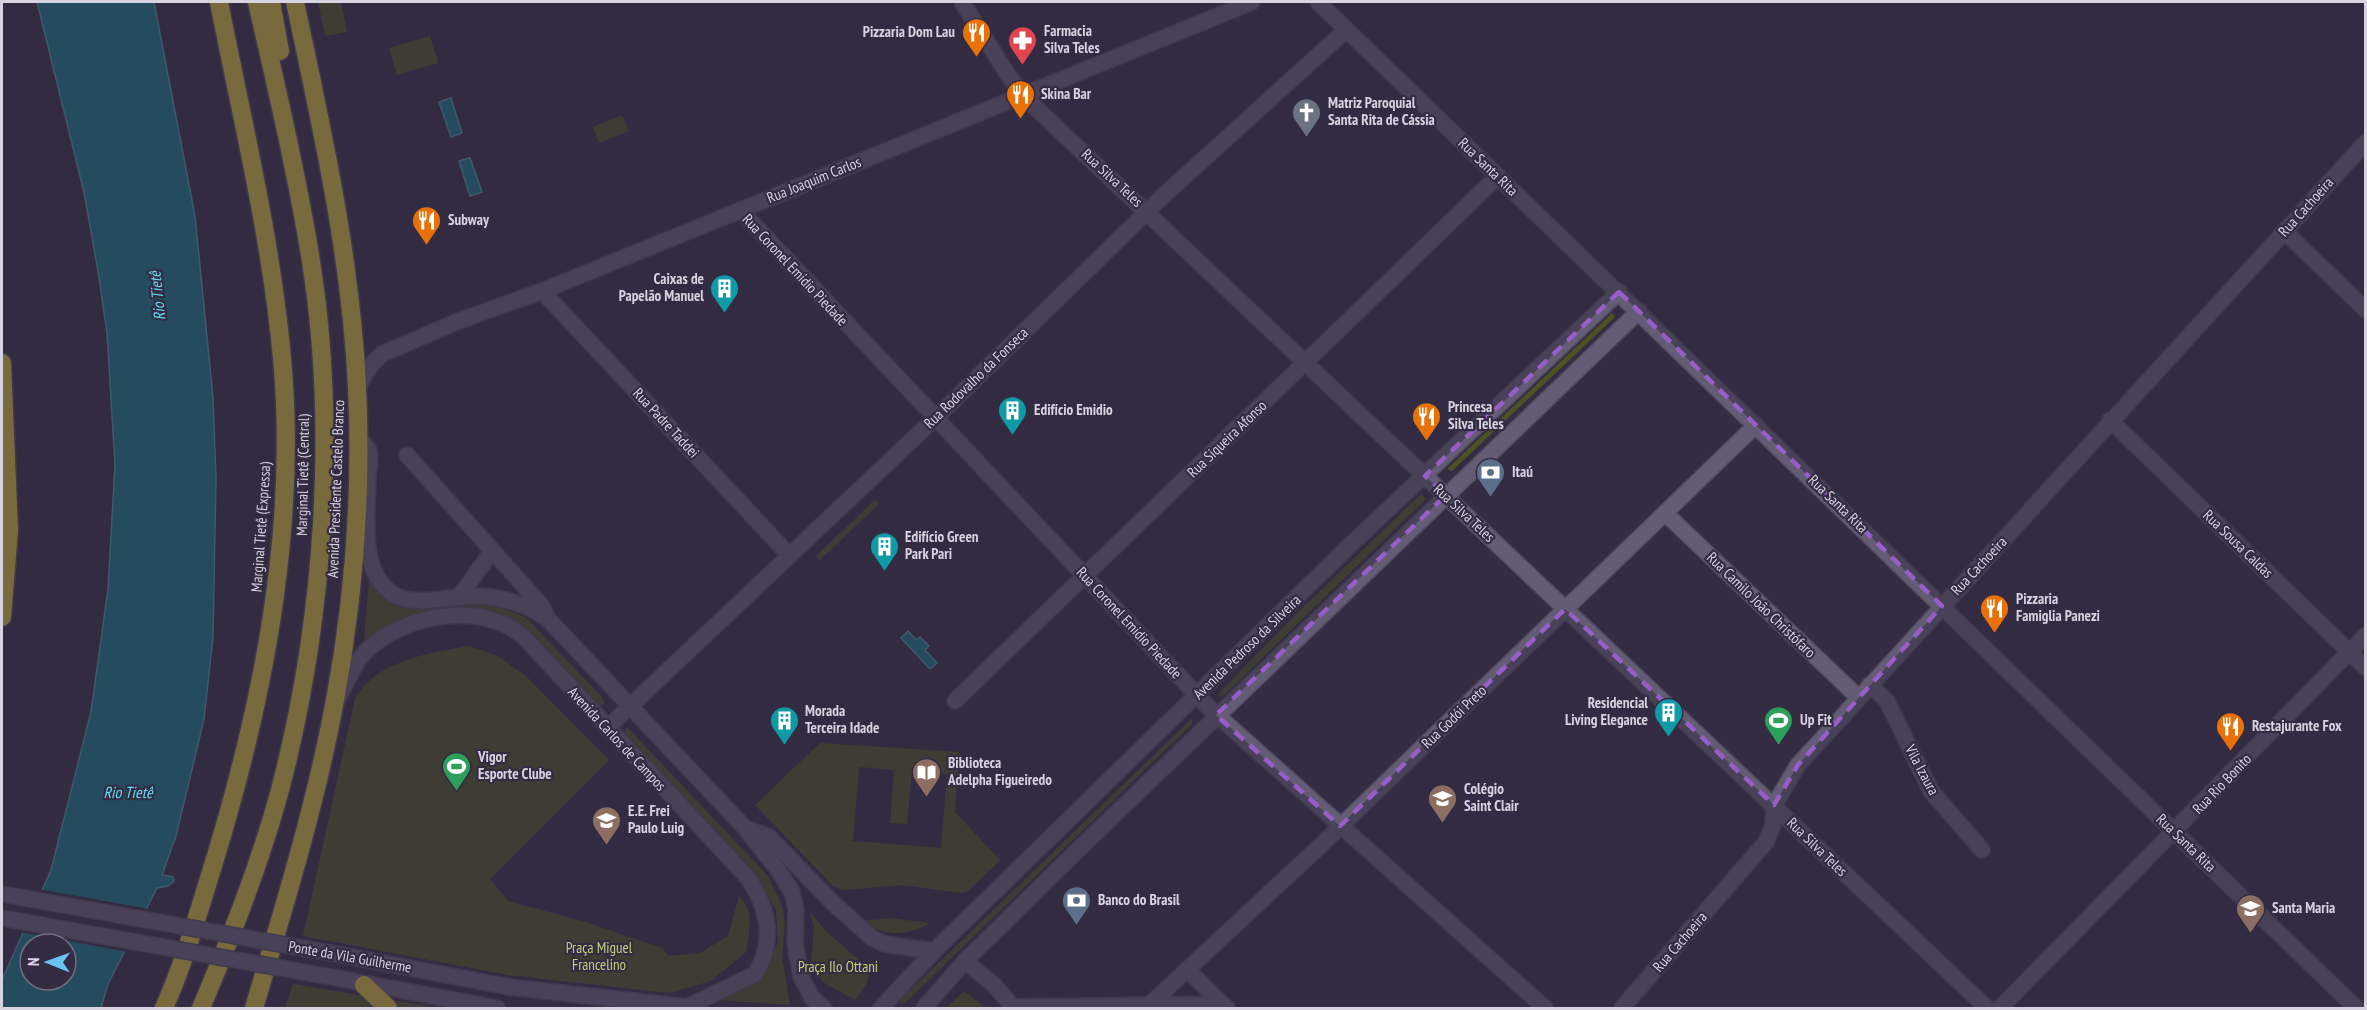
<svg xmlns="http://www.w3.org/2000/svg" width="2367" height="1010" viewBox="0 0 2367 1010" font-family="'PT Sans Narrow',sans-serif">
	<rect width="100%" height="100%" fill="#332c42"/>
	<g fill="#4b5323" fill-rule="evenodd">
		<polygon points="318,2 341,2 347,32 325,36"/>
		<polygon points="430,36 438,63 397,75 389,48"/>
		<polygon points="622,115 629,131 599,143 593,127"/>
		<polygon points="1612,313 1615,317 1452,471 1447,469"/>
		<polygon points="1421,494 1426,499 1222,697 1217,695 1298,612"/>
		<polygon points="875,500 879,504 820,560 816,556"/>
		<polygon points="369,581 388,598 408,608 487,603 525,617 602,697 605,704 598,706 520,626 504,616 486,611 386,629 364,640"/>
		<path d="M469,646L498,656L526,676L609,760L490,879L508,901L582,921L662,948L669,956L700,953L728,936L739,896C755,910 749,934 746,952L711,981L669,993L508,975L303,936L355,699C374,662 430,652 469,646Z"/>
		<polygon points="1192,718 1192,724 905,1003 901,1003 900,1000"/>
		<polygon points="627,727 768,876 782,905 785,921 782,956 790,1005 717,1000 717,997 738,992 757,983 765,972 778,942 776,910 758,878 623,734"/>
		<path d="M820,743L959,752L955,812L1000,860L967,892L961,893L902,885L843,890L833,886L755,805ZM859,767L894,770L890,823L907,824L912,772L947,774L941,848L853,841Z"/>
		<polygon points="810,912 826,931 869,969 867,983 855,1000 823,982 811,966 814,926"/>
		<path d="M890,918L929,923C908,937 883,936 862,921Z"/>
		<polygon points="293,984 440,1008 285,1008"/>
		<polygon points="964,991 986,1008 946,1008"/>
	</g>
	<g fill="#127382" stroke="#4d909e" stroke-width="1.5" fill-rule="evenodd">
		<path d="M37,2H154L195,216L213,397L216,479L213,637L204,719L176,836L162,875L173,877L174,881L168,886L157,888L108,984L101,1008H2V980L51,870L91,712L108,589L115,465L107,333L98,271L84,192ZM30,944H66V980H30Z"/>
		<polygon points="451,98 462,133 451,137 439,102"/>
		<polygon points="470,158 482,192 470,196 459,161"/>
		<polygon points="908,631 916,640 920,637 929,646 925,650 937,663 930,669 901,638"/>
	</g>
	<polygon fill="#332c42" points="39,889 149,909 128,952 20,932"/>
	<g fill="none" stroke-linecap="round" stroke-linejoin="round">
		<defs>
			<g id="street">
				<polyline points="2284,231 2366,310"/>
				<polyline points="542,291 790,556"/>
				<polyline points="2110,420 2366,668"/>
				<polyline points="407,455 541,605 548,619"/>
				<polyline points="1665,513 1858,697"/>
				<polyline points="459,597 492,551"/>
				<polyline points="1870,685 1887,701 1931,791 1982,850"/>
				<polyline points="955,701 1498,176"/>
				<polyline points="607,728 950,404 1162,197 1346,30"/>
				<polyline points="965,961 994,985 1014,1008"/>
				<polyline points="1187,969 1222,1004"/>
				<polyline points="1148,1006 1319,847 1756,425"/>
				<polyline points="1014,1007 1222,1004 1227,1008"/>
			</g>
			<g id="secondary">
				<path d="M962,2L1010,78L1036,108C1355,406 1671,707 1987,1008"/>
				<polyline points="1318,2 2356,1008"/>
				<polyline points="740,210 1209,708 1545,1008"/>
				<polyline points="357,388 371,365 382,354 456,322 542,291 1252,2"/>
				<path d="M358,436C361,441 367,446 369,451C371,457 369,468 368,474C368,509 358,568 390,592C411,608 446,597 471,596C499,596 525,602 548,619L744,827L776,867L792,892L796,909L795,944L801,977L813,999L824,1008"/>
				<path d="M337,700C346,685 353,664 365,652C404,614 481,600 524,637L748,878C768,907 776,942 755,974L687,1007"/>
				<polyline points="745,828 769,837 833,903 872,938 884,944 934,951"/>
				<polyline points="347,956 509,987 697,1008"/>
				<polyline points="342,979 497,1008"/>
				<polyline points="881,1008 934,951 1346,549 1619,292"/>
				<polyline points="924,1008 965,961 1082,846 1639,311"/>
				<polyline points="1622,1008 1766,842 1773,825 1774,805 1798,765 2366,142"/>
				<polyline points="2000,1008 2366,635"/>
			</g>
			<g id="highway">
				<polyline points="271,2 280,51"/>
				<polyline points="2,363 9,530 2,617"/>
				<polyline points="364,985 388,1008"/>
				<path d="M164,1008C183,965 197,918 211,872C262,708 298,530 282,358C271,237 242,120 219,2"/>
				<path d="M201,1008C231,937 260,864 280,790C324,622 338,426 310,255C296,170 276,86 257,2"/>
				<path d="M254,1008C284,907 316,804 335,700C354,598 362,491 357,387C351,257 322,129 295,2"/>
			</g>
		</defs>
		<use href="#street" stroke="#50495c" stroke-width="18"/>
		<use href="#secondary" stroke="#50495c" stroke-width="18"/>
		<use href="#highway" stroke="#50495c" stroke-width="21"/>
		<use href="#street" stroke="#635c74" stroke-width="15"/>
		<use href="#secondary" stroke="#635c74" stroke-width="15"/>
		<use href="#highway" stroke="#ccb639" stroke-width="18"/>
		<defs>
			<g id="secondary-bridge">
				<polyline points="2,894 347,956"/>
				<polyline points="2,918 342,979"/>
			</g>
		</defs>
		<use href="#secondary-bridge" stroke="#50495c" stroke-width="18" stroke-linecap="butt"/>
		<use href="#secondary-bridge" stroke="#635c74" stroke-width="15"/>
	</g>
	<path d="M0 0H2367V1010H0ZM1619,292L1942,606L1798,765L1774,805L1565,609L1340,826L1216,715L1446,495L1425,476Z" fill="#332c42" fill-opacity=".55" fill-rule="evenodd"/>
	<path fill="none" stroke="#975ec9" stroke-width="4.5" stroke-dasharray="12 8" stroke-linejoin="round" d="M1619,292L1942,606L1798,765L1774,805L1565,609L1340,826L1216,715L1446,495L1425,476Z"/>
	<defs>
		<symbol id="restaurant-pin" viewBox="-11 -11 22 30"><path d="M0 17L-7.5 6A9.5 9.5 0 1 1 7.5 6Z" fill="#e8710a" stroke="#332c42"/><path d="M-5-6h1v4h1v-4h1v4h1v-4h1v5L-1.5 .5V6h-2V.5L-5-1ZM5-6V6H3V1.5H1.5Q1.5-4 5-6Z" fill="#fff"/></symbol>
		<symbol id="pharmacy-pin" viewBox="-11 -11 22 30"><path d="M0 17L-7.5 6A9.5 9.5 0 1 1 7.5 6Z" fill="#e0444e" stroke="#332c42"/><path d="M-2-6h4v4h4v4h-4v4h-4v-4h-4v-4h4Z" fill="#fff"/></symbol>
		<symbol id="church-pin" viewBox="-11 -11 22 30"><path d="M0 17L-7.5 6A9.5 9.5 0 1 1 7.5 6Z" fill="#6b7280" stroke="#332c42"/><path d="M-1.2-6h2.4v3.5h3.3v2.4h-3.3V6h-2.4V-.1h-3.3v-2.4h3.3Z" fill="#fff"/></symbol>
		<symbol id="building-pin" viewBox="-11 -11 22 30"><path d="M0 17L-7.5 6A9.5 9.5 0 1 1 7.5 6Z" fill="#0f9aa8" stroke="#332c42"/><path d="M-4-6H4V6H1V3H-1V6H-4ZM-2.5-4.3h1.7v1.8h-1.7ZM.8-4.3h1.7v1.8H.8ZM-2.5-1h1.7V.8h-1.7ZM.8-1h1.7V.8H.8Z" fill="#fff"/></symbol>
		<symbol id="bank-pin" viewBox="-11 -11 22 30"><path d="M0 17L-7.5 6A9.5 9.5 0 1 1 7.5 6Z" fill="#5c6f8a" stroke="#332c42"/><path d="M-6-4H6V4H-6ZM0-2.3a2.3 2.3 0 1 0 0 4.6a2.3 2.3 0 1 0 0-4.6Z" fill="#fff"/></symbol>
		<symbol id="stadium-pin" viewBox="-11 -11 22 30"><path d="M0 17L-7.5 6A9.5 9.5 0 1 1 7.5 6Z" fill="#2e9e5b" stroke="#332c42"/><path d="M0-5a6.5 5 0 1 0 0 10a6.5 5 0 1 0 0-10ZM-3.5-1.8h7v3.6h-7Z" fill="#fff"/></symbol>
		<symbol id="library-pin" viewBox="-11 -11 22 30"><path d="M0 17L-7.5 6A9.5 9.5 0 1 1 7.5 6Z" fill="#8d6e63" stroke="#332c42"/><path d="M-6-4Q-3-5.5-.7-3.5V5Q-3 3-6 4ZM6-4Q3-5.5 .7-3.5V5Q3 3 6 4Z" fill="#fff"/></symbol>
		<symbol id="school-pin" viewBox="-11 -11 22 30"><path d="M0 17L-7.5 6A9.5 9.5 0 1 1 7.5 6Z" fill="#8d6e63" stroke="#332c42"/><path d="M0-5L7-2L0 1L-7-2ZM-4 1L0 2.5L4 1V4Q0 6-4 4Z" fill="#fff"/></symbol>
	</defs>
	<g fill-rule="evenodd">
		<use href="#restaurant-pin" x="960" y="16" width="33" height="45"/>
		<use href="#pharmacy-pin" x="1006" y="24" width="33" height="45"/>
		<use href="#restaurant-pin" x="1004" y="78" width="33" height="45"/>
		<use href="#church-pin" x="1290" y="96" width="33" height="45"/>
		<use href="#restaurant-pin" x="410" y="204" width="33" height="45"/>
		<use href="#building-pin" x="708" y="272" width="33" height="45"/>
		<use href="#building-pin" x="996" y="394" width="33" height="45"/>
		<use href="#restaurant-pin" x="1410" y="400" width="33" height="45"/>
		<use href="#bank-pin" x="1474" y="456" width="33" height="45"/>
		<use href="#building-pin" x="868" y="530" width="33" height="45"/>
		<use href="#restaurant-pin" x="1978" y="592" width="33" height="45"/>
		<use href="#building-pin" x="1652" y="696" width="33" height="45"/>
		<use href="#building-pin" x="768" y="704" width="33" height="45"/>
		<use href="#stadium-pin" x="1762" y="704" width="33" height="45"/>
		<use href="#restaurant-pin" x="2214" y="710" width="33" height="45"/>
		<use href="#stadium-pin" x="440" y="750" width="33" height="45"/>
		<use href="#library-pin" x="910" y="756" width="33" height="45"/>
		<use href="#school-pin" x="1426" y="782" width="33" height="45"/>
		<use href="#school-pin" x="590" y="804" width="33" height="45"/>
		<use href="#bank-pin" x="1060" y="884" width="33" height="45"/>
		<use href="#school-pin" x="2234" y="892" width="33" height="45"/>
	</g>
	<g text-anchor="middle" stroke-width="4.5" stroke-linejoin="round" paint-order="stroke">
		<g font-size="15" font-weight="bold" fill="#d7d3e1" stroke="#332c42" text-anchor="start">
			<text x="1044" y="36">Farmacia<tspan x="1044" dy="17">Silva Teles</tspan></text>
			<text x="955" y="37" text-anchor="end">Pizzaria Dom Lau</text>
			<text x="1041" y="99">Skina Bar</text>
			<text x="1328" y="108">Matriz Paroquial<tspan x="1328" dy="17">Santa Rita de Cássia</tspan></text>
			<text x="448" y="225">Subway</text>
			<text x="704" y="284" text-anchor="end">Caixas de<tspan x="704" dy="17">Papelão Manuel</tspan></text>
			<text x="1448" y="412">Princesa<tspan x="1448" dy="17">Silva Teles</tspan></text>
			<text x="1034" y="415">Edifício Emidio</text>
			<text x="1512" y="477">Itaú</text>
			<text x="905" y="542">Edifício Green<tspan x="905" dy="17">Park Pari</tspan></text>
			<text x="2016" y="604">Pizzaria<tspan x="2016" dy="17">Famiglia Panezi</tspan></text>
			<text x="1648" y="708" text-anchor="end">Residencial<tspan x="1648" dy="17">Living Elegance</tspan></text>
			<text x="805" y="716">Morada<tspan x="805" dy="17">Terceira Idade</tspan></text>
			<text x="1800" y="725">Up Fit</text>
			<text x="2252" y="731">Restajurante Fox</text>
			<text x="478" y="762">Vigor<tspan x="478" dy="17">Esporte Clube</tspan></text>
			<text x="948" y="768">Biblioteca<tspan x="948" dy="17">Adelpha Figueiredo</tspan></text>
			<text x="1464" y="794">Colégio<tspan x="1464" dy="17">Saint Clair</tspan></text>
			<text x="628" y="816">E.E. Frei<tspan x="628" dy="17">Paulo Luig</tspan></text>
			<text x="1098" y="905">Banco do Brasil</text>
			<text x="2272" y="913">Santa Maria</text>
		</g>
		<g font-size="15" fill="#d7d3e1" stroke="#332c42">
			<text transform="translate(1488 167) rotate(44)" y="5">Rua Santa Rita</text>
			<text transform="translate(1112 178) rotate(43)" y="5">Rua Silva Teles</text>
			<text transform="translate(814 180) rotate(-22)" y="5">Rua Joaquim Carlos</text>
			<text transform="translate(2306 207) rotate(-48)" y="5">Rua Cachoeira</text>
			<text transform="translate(795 270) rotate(47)" y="5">Rua Coronel Emídio Piedade</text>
			<text transform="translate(976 378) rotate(-44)" y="5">Rua Rodovalho da Fonseca</text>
			<text transform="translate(666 423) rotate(47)" y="5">Rua Padre Taddei</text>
			<text transform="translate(1227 439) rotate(-44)" y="5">Rua Siqueira Afonso</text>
			<text transform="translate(303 475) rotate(-89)" y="5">Marginal Tietê (Central)</text>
			<text transform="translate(336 489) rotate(-88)" y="5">Avenida Presidente Castelo Branco</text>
			<text transform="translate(1838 504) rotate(44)" y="5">Rua Santa Rita</text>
			<text transform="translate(1464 513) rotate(43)" y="5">Rua Silva Teles</text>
			<text transform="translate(261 527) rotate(-86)" y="5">Marginal Tietê (Expressa)</text>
			<text transform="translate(2238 544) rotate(44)" y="5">Rua Sousa Caldas</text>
			<text transform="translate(1979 566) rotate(-47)" y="5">Rua Cachoeira</text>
			<text transform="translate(1761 605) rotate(44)" y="5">Rua Camilo João Christófaro</text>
			<text transform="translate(1129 623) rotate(47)" y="5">Rua Coronel Emídio Piedade</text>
			<text transform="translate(1247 647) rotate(-44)" y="5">Avenida Pedroso da Silveira</text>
			<text transform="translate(1454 717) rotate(-44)" y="5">Rua Godói Preto</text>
			<text transform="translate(617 739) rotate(47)" y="5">Avenida Carlos de Campos</text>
			<text transform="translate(1922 770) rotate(62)" y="5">Vila Izaura</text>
			<text transform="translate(2222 784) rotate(-46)" y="5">Rua Rio Bonito</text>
			<text transform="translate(2186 843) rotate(44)" y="5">Rua Santa Rita</text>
			<text transform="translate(1817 847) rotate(44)" y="5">Rua Silva Teles</text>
			<text transform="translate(1680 942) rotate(-49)" y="5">Rua Cachoeira</text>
			<text transform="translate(350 957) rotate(10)" y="5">Ponte da Vila Guilherme</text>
		</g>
		<g font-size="15" fill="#c0d178" stroke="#332c42">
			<text x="599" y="953">Praça Miguel<tspan x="599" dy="17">Francelino</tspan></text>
			<text x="838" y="972">Praça Ilo Ottani</text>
		</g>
		<g font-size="16" font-style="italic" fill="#60ddf5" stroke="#332c42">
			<text transform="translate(157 296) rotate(-96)" y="6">Rio Tietê</text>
			<text x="128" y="798">Rio Tietê</text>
		</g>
	</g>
	<rect width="2367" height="1010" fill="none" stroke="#d7d3e1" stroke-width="6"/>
	<g transform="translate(48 962) rotate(271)"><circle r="28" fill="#332c42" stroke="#756f82" stroke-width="1.5"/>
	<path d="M0-4.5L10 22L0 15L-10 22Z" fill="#6ac3f1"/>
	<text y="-9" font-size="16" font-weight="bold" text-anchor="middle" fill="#d7d3e1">N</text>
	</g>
</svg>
